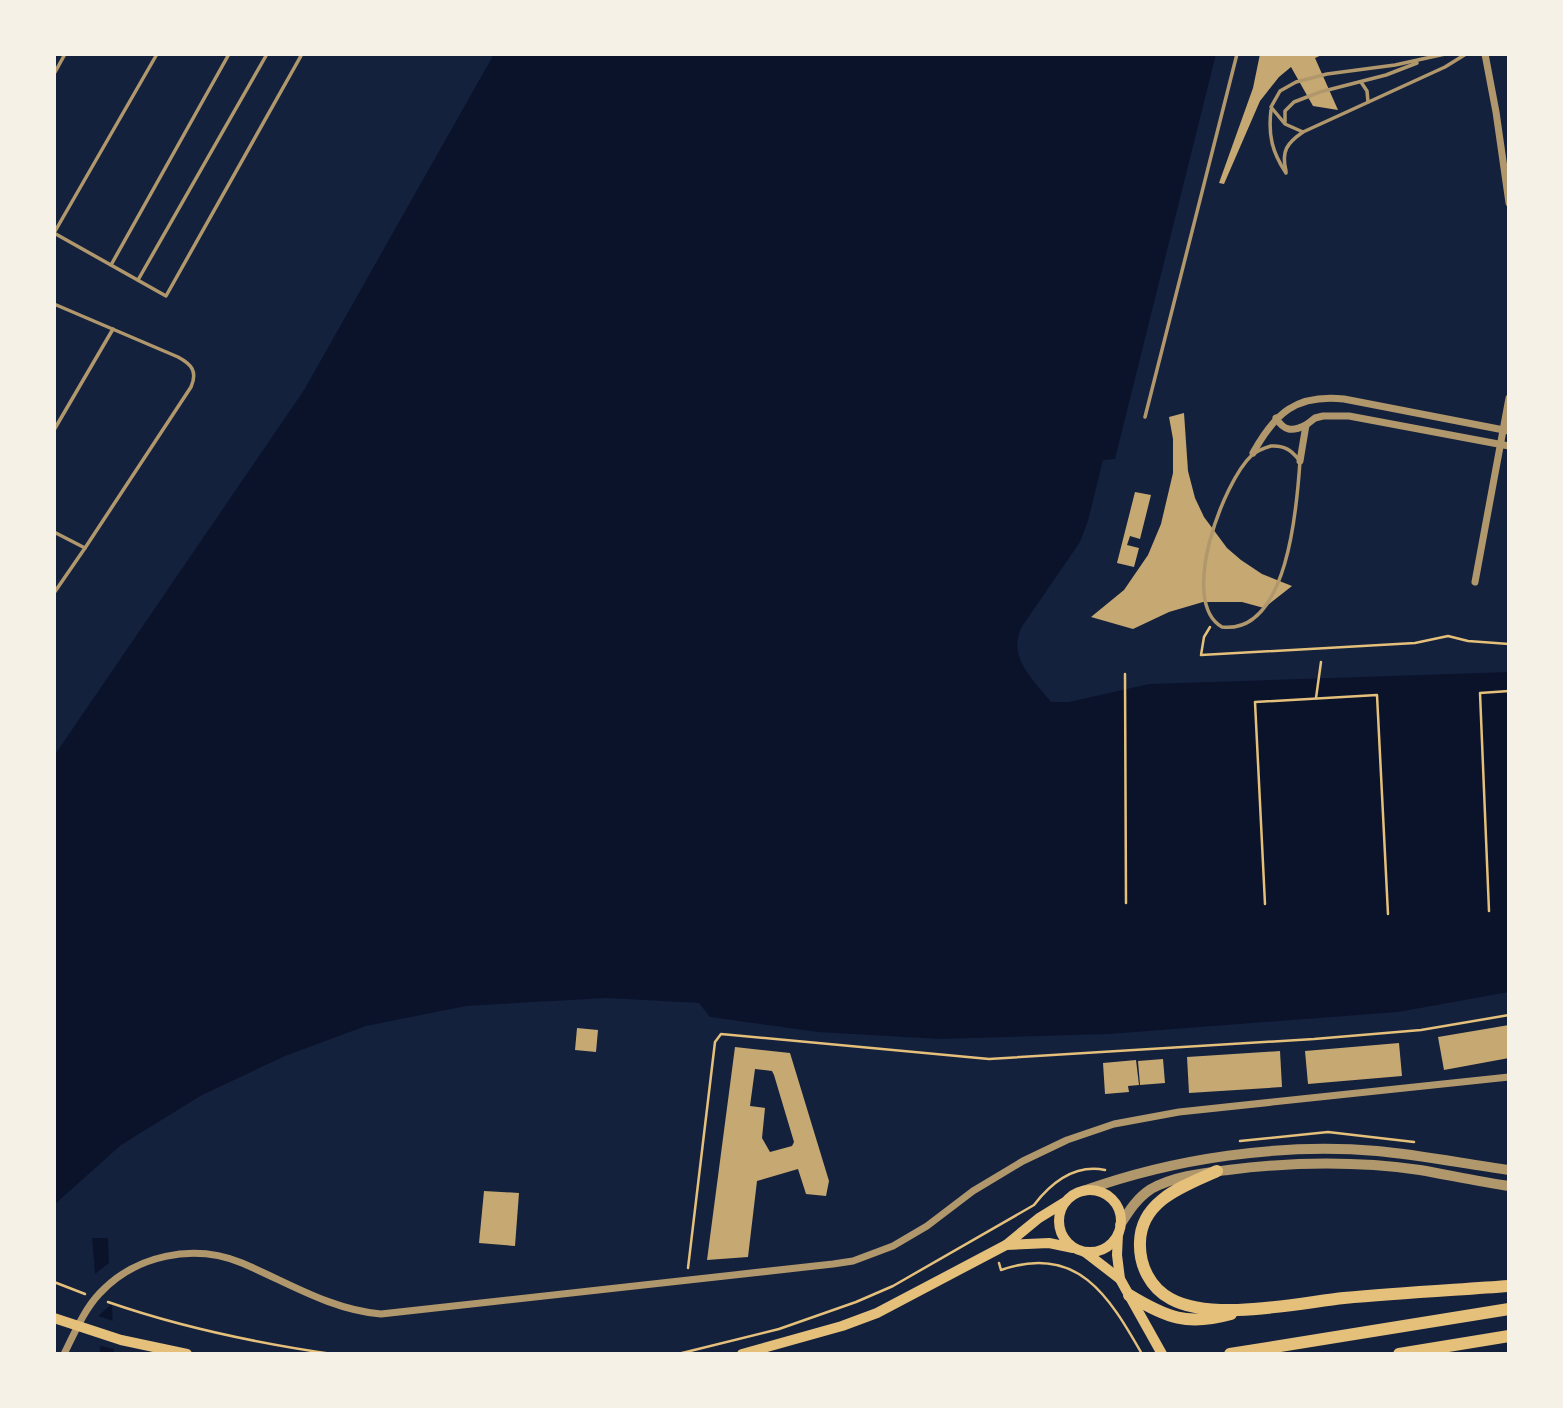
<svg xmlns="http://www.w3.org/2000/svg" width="1563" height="1408" viewBox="0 0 1563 1408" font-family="'DejaVu Sans',sans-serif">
	<rect width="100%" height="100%" fill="#14213d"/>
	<g fill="#0b132b">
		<path d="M494,54H1216L1115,459L1103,460L1088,521L1080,542L1021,628C1008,659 1033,679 1051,702H1069L1149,684L1509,672V992L1398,1012L1109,1034L939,1039L818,1032L710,1017L699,1003L607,998L466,1006L366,1026L285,1056L202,1095L121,1145L54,1205V756L304,390Z"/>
		<polygon points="92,1238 108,1238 109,1263 95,1274"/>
		<polygon points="112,1304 114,1354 100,1354 99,1315"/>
	</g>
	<polygon fill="#14213d" points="95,1315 116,1322 118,1350 97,1345"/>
	<g fill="#c6a872" fill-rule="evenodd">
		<polygon points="1260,54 1324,54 1315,58 1338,110 1313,106 1291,67 1279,77 1260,101 1224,184 1219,183 1253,88"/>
		<polygon points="1184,413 1188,471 1195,498 1204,517 1227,548 1241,560 1262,574 1292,586 1264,608 1242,602 1203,602 1169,612 1133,629 1091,617 1124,590 1148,555 1161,524 1173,473 1173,439 1169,417"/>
		<polygon points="1135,492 1151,495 1140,539 1130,536 1127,545 1139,548 1134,567 1117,563"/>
		<polygon points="1509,1025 1509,1058 1444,1070 1438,1037"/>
		<polygon points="577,1028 598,1030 596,1052 575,1050"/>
		<polygon points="1399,1043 1402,1076 1308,1084 1305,1051"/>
		<path d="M735,1047L790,1053L829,1181L826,1196L806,1194L798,1169L757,1181L748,1257L707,1260ZM755,1069L772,1071L774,1075L794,1142L792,1146L770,1152L762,1138L765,1108L750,1106Z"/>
		<polygon points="1280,1051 1282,1087 1189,1093 1187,1057"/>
		<polygon points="1163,1059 1165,1083 1140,1085 1138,1061"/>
		<polygon points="1136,1060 1139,1085 1128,1086 1129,1092 1105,1094 1103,1063"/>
		<polygon points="484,1191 519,1193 515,1246 479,1243"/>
	</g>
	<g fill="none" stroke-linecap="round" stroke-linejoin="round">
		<g stroke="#e5c07b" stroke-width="2.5">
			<polyline points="1210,627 1204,637 1201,655 1415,643 1448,636 1468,641 1509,644"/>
			<polyline points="1125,674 1126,903"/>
			<polyline points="1316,698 1321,662"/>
			<polyline points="1265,904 1255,702 1377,695 1388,914"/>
			<polyline points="1489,911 1480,693 1509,691"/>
			<polyline points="1240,1141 1328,1132 1414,1142"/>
			<path d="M999,1263L1001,1270C1077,1243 1109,1296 1142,1354"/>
			<polyline points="688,1268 715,1042 721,1034 989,1059 1314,1039 1421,1030 1509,1015"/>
			<polyline points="54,1282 85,1294"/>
			<path d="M108,1302C180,1327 256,1343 332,1354"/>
			<path d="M678,1354L779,1329L856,1302L893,1286L1034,1205C1051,1183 1075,1164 1105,1170"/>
		</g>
		<g stroke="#b1986c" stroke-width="3.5">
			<polyline points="157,54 54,233 166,296 302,54"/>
			<polyline points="1445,54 1395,65 1327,74 1296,82 1280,91 1271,107 1285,124 1303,132 1445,67 1466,54"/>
			<polyline points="54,74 65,54"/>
			<polyline points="1361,82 1367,91 1368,102"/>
			<path d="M1271,110C1268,135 1272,152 1286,173"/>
			<polyline points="1285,122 1285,111 1294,102 1320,92 1386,75 1417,63"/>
			<path d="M1286,171C1281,151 1287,143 1303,132"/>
			<polyline points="111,265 229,54"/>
			<polyline points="138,280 267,54"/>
			<path d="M54,304L178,357C191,364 198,371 191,387L85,548"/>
			<polyline points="1145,417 1237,54"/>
			<polyline points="54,430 113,329"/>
			<path d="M1271,446C1285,445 1292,451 1300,461C1297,506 1288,635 1222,627C1178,602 1223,482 1252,455C1257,451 1264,448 1271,446Z"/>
			<polyline points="54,532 85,548 54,593"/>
		</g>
		<g stroke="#b1986c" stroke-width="7">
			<polyline points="1485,54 1496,112 1509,203"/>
			<path d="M1276,418C1284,431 1292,432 1306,425"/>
			<path d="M1253,453C1275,413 1296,394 1344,399L1509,431"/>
			<polyline points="1300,461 1306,425 1315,418 1323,416 1349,416 1509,446"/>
			<polyline points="1475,582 1509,398"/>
			<path d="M64,1354C74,1334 84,1310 99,1294C135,1255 193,1243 242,1263C287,1282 331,1310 381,1314L833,1264L853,1261L893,1246L927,1226L973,1191L1023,1161L1067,1140L1114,1124L1179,1112L1509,1077"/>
		</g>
		<g stroke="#b1986c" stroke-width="10">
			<path d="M1083,1191C1175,1158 1280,1143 1377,1151C1421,1155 1465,1164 1509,1170"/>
			<path d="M1120,1225C1129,1211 1137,1198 1151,1189C1174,1176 1203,1173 1228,1170C1291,1162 1356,1161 1420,1170C1449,1175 1479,1182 1509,1186"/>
		</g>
		<g stroke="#e5c07b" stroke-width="10">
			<circle cx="1090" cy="1221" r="31"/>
			<polyline points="1118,1234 1117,1255 1120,1279"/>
			<polyline points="1006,1245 1049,1243 1073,1248"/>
			<polyline points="1085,1252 1120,1279 1162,1354"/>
			<polyline points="54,1318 121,1340 187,1354"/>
			<polyline points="742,1354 842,1326 877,1313 1006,1245 1039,1218 1065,1202"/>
		</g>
		<g stroke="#e5c07b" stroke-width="12">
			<path d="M1217,1171C1184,1186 1141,1200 1140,1242C1139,1265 1150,1288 1171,1299C1213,1322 1298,1303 1344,1298C1399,1293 1454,1290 1509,1286"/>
			<path d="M1129,1295C1167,1318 1187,1326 1231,1314"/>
			<polyline points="1230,1354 1509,1309"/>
			<polyline points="1399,1354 1509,1336"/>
		</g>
	</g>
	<rect width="1563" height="1408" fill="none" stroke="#f6f1e7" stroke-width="112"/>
</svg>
